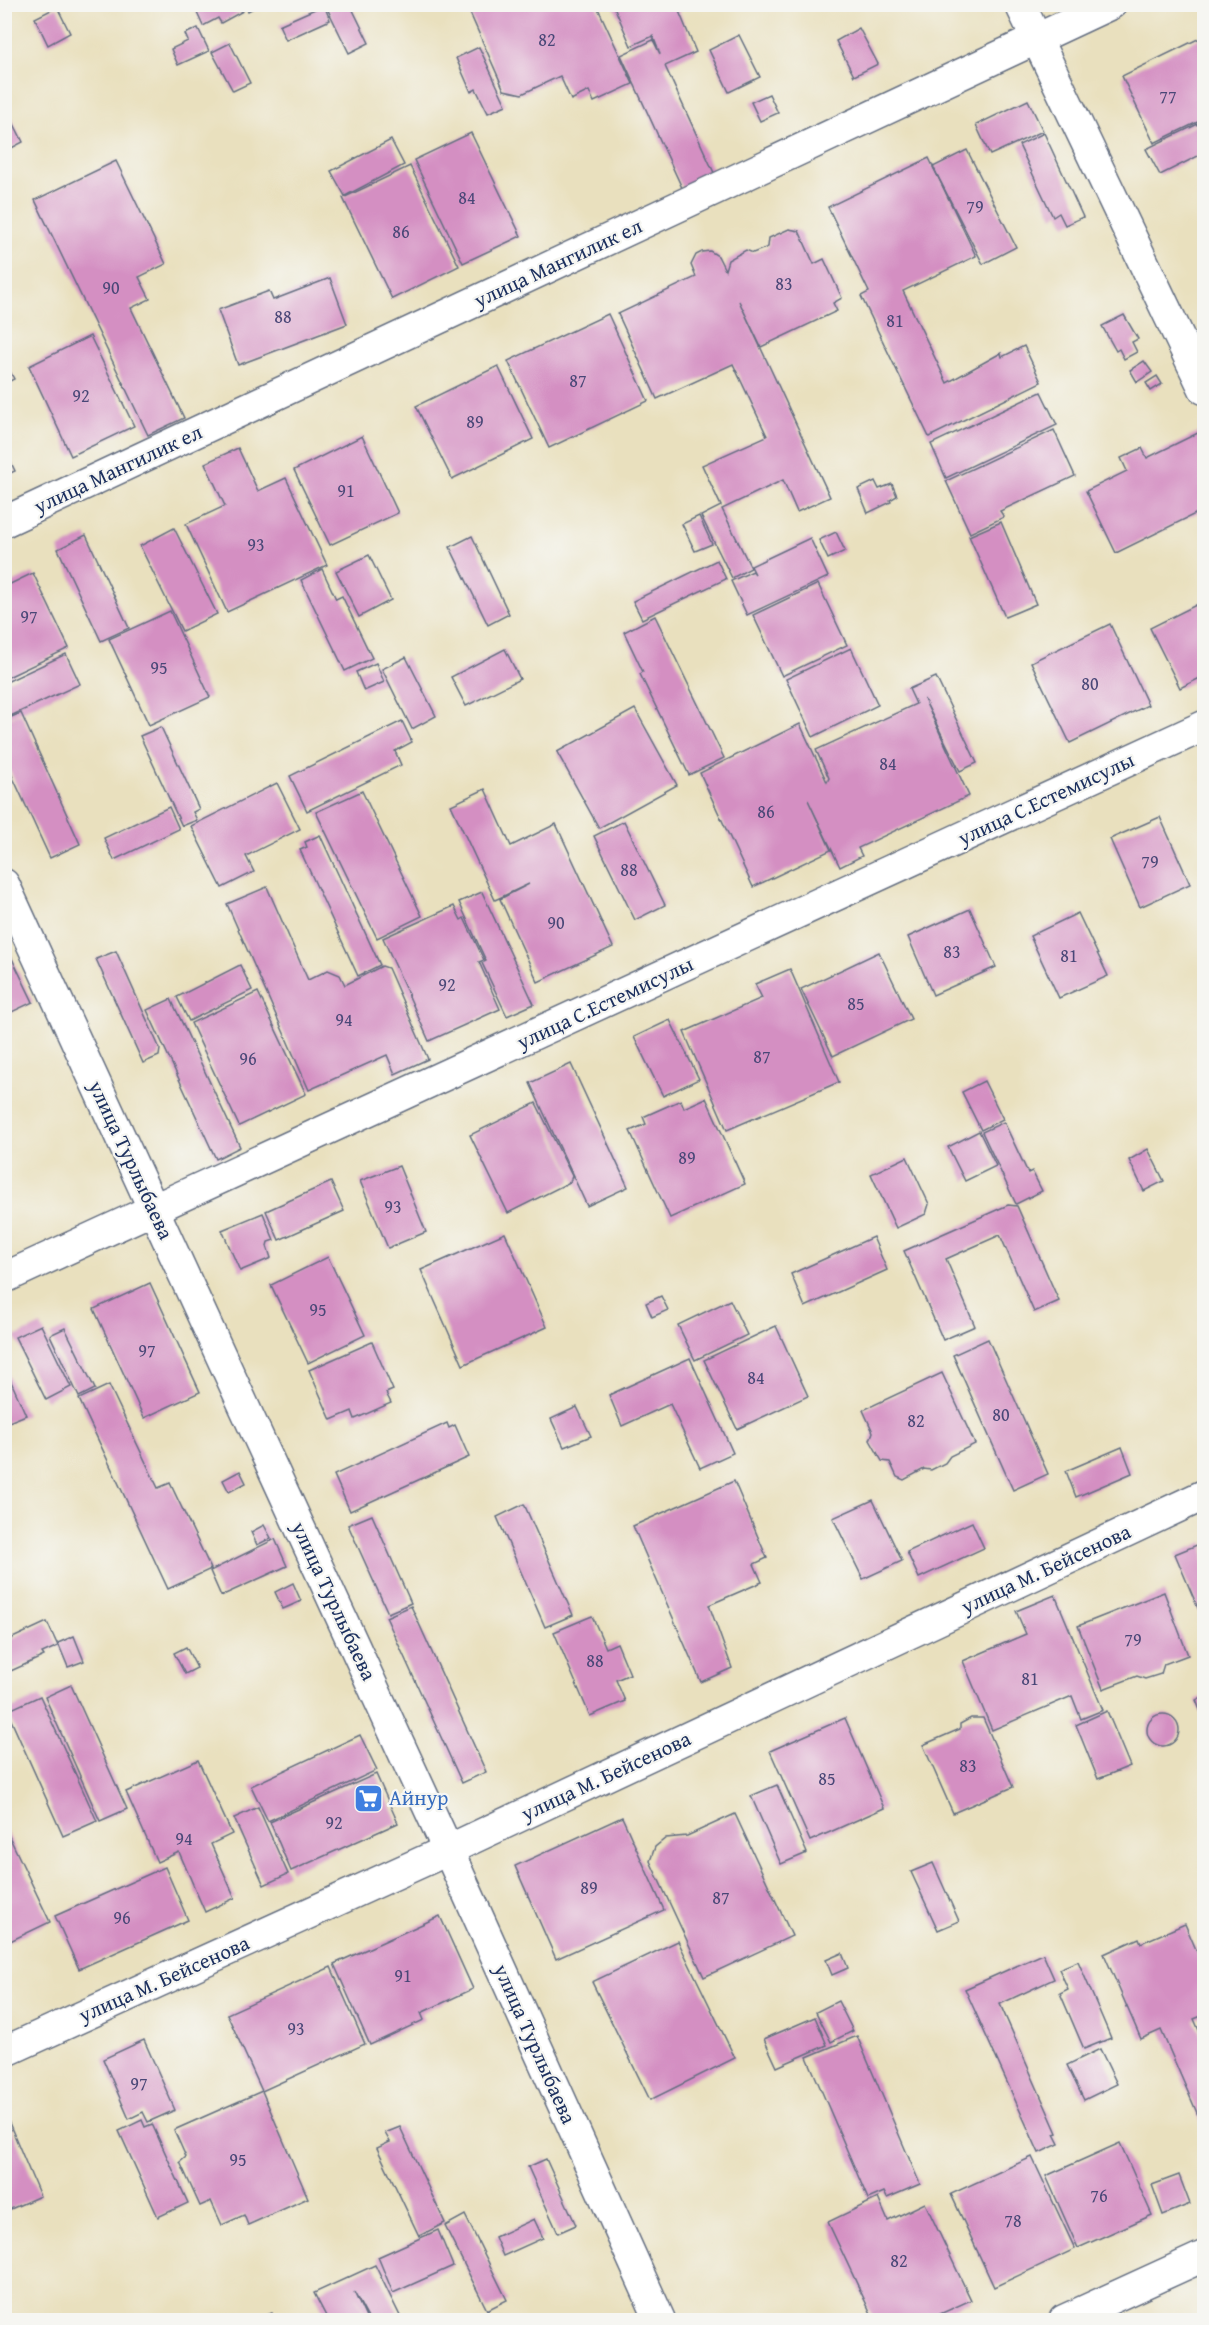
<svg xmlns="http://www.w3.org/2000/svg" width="1209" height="2325" viewBox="0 0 1209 2325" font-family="'Gentium Book Plus',serif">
	<rect width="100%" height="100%" fill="#f6f6f2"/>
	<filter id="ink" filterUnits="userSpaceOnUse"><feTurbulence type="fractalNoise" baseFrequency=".0167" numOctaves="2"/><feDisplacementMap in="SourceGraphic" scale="12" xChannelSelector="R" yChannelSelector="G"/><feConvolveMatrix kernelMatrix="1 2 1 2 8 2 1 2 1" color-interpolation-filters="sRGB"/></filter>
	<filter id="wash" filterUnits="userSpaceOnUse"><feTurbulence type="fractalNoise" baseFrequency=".008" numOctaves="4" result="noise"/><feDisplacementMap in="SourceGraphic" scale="24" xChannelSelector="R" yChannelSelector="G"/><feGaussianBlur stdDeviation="1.35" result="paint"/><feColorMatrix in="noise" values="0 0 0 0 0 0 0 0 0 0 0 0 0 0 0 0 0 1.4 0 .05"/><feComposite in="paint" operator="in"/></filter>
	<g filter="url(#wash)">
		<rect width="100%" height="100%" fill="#e9e0be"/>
		<g id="blocks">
			<g fill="#d48fc2">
				<polygon points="193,4 240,4 243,11 221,23 218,18 203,26"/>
				<polygon points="244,4 261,4 248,11"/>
				<polygon points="325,4 350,4 369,43 349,53"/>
				<polygon points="466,4 596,4 633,84 594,102 589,91 571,100 560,76 522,94 504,90"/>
				<polygon points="613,4 676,4 696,52 665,66 715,175 683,190 621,55 653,40 660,54 653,36 631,46"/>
				<polygon points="324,5 330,20 286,40 279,25"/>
				<polygon points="57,7 70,33 48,45 35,18"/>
				<polygon points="198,28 209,51 178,65 171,49 188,41 185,34"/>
				<polygon points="859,28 878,64 854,76 836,41"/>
				<polygon points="739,35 760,77 729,92 709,50"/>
				<polygon points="1204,36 1204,119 1154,143 1122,76"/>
				<polygon points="230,43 250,83 233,91 212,52"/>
				<polygon points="479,47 506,105 488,113 476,89 471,92 456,58"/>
				<polygon points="769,94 778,113 760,121 751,102"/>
				<polygon points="1028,100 1043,131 990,155 976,125"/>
				<polygon points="6,108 23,142 4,152 4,109"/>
				<polygon points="1202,122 1204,153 1160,175 1146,149"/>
				<polygon points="471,133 521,236 463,263 414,160"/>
				<polygon points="1044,133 1083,217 1065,225 1059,213 1053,217 1019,145"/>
				<polygon points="391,140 404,165 345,196 331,171"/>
				<polygon points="967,150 1016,247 983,264 933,167"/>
				<polygon points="929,158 976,256 903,291 947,383 1001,353 1002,357 1024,346 1041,382 929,437 861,296 869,292 828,207"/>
				<polygon points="116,161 166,264 139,277 150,299 131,308 184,418 148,435 35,200"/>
				<polygon points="410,166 459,266 392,299 343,198"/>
				<polygon points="789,229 799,231 814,264 824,259 842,298 833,303 837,311 761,347 739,301 830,497 797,512 783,480 722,509 751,568 732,578 701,516 721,506 702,465 767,436 733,364 657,399 618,314 696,277 691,265 696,255 702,252 710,251 718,256 725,270 728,260 746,250 753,253 768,247 769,238"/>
				<polygon points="330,278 347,324 238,365 218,310 269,291 273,300"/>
				<polygon points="608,314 648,401 549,448 508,361"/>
				<polygon points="1124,315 1138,339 1132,342 1137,352 1124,359 1119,349 1116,351 1102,326"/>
				<polygon points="90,336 134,426 71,456 29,366"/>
				<polygon points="4,360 14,379 4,384"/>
				<polygon points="1144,361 1152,372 1137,382 1130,370"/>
				<polygon points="498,366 533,439 452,479 416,406"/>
				<polygon points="1157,376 1162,384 1151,391 1146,383"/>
				<polygon points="1041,392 1057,425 946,478 931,444"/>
				<polygon points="1054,430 1075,476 1000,511 1004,517 970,533 946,481"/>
				<polygon points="1204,430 1204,519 1201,511 1116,553 1086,491 1127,471 1121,458 1142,448 1147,458"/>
				<polygon points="362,436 398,513 330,545 294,470"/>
				<polygon points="4,448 15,471 4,476"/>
				<polygon points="238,448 258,491 286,478 327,565 227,612 186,524 225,506 205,463"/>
				<polygon points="875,481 879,489 892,484 897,496 890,500 891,502 868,513 858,489"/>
				<polygon points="699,516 712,544 695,551 682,524"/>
				<polygon points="1001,522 1036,604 1005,617 969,536"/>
				<polygon points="174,528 217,614 182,631 140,546"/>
				<polygon points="836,532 845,551 828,559 819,540"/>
				<polygon points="86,535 129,628 101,641 58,549"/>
				<polygon points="472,536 509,614 488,625 450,547"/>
				<polygon points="810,538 828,577 747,615 731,581 753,571 755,574 751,566"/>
				<polygon points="369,555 391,600 359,617 336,571"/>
				<polygon points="717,560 726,579 642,619 633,601"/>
				<polygon points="322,569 336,599 342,596 372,658 345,671 301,580"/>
				<polygon points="33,573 69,648 4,679 4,587"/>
				<polygon points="818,584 847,645 782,676 753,615"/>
				<polygon points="1204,601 1204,676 1180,688 1150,628"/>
				<polygon points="170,611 210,697 149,725 109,639"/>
				<polygon points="655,616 724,758 689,775 640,674 643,672 624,632"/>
				<polygon points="1110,624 1148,705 1070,743 1031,662"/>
				<polygon points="851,648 878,705 813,737 786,679"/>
				<polygon points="505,649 520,679 466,706 451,677"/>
				<polygon points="66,654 80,684 4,719 4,683"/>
				<polygon points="406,657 436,716 412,729 382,669"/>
				<polygon points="376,663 384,682 364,691 356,672"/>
				<polygon points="936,677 977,763 960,771 924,699 969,796 858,848 862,856 840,867 808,800 831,850 753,887 700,773 800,724 827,782 829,778 816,750 916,704 909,689"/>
				<polygon points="635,709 677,785 599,828 557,752"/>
				<polygon points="21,713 80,844 50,858 4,758 4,720"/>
				<polygon points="402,721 412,742 395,751 401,765 307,811 290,776"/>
				<polygon points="161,727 199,809 193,812 197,820 182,826 140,736"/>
				<polygon points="277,783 300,829 246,856 254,872 222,888 191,826"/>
				<polygon points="485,789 511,846 556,824 613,947 538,982 500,899 529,884 495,900 451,805"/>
				<polygon points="362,791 422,916 377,938 316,812"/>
				<polygon points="169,807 179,829 114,860 104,838"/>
				<polygon points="1160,817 1190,884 1140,907 1110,839"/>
				<polygon points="624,821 665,905 635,920 594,836"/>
				<polygon points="320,835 380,965 358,976 300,850 307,847 305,842"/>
				<polygon points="267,887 308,980 328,970 340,975 345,985 382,966 388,968 428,1059 395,1074 387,1055 309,1090 227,904"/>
				<polygon points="482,892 534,1004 507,1016 482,963 486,961 459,902"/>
				<polygon points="454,906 461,920 464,918 484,960 479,962 500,1009 429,1041 383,938"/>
				<polygon points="970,909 996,967 933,995 908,937"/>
				<polygon points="1078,913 1108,976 1059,998 1030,936"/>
				<polygon points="4,942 33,1002 5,1015 10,1025 4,1028"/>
				<polygon points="116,951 160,1049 159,1056 143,1063 96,959"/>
				<polygon points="879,952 911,1019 833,1056 801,989"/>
				<polygon points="240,965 252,990 189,1021 177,997"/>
				<polygon points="790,969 839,1082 727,1130 684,1032 762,998 755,984"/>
				<polygon points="258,992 306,1094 239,1126 191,1023"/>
				<polygon points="171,999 240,1147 216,1159 147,1010"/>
				<polygon points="670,1020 699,1079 663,1096 634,1037"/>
				<polygon points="571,1064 628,1187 587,1206 530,1083"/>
				<polygon points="984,1081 1003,1119 981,1130 962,1092"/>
				<polygon points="706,1098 745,1184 670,1218 630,1131 646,1124 643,1117 681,1100 684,1108"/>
				<polygon points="536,1103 572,1176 570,1182 508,1213 470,1135"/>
				<polygon points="1004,1122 1028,1173 1032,1171 1042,1191 1016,1204 982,1132"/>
				<polygon points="979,1131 996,1166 965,1181 948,1147"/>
				<polygon points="1148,1149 1164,1181 1144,1191 1129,1160"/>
				<polygon points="907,1157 929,1204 926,1214 896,1228 871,1174"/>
				<polygon points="399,1166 426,1232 388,1248 360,1181"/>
				<polygon points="331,1182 344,1211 279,1240 266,1211"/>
				<polygon points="1008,1205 1017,1206 1059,1301 1034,1312 1000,1235 946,1259 975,1326 943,1340 904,1251"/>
				<polygon points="263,1213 274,1240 268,1242 267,1246 271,1258 240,1271 222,1230"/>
				<polygon points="505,1233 547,1327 463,1365 421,1270"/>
				<polygon points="873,1237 887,1270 805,1307 791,1274"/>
				<polygon points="328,1257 365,1335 308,1363 271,1285"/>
				<polygon points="150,1283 200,1392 144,1418 94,1309"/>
				<polygon points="661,1296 668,1310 652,1317 646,1303"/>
				<polygon points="730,1300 747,1335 695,1360 678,1325"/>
				<polygon points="41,1325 71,1387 46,1400 15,1337"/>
				<polygon points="776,1326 808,1396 737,1429 704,1360"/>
				<polygon points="65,1328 95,1389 79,1397 50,1335"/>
				<polygon points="988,1339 1048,1474 1013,1490 953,1355"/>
				<polygon points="372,1342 393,1390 386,1393 391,1403 355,1419 352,1411 331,1420 309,1370"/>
				<polygon points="690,1358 733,1453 700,1468 670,1404 622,1426 609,1395"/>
				<polygon points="4,1366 26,1415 4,1424"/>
				<polygon points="942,1373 975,1444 950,1456 945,1463 931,1470 924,1469 904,1480 897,1477 890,1462 882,1461 870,1440 873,1432 863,1410"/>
				<polygon points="109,1385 158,1488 170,1483 211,1569 168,1589 79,1399"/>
				<polygon points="577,1407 591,1436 564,1447 551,1419"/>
				<polygon points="447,1423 449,1428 455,1425 469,1457 350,1511 334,1475"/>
				<polygon points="1122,1447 1132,1473 1076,1497 1066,1471"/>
				<polygon points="240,1471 246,1483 229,1492 223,1480"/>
				<polygon points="734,1481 767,1558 754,1564 762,1582 709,1605 732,1668 701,1682 633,1526"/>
				<polygon points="873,1500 902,1561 863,1579 833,1518"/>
				<polygon points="524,1504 573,1615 545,1627 497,1517"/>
				<polygon points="372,1515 411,1603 388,1613 348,1525"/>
				<polygon points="972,1522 984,1548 919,1578 907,1552"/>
				<polygon points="264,1525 271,1538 257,1545 251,1532"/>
				<polygon points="275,1539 287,1566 221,1596 210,1571"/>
				<polygon points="1204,1542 1204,1616 1200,1613 1175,1554"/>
				<polygon points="293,1583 301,1601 283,1609 275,1592"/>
				<polygon points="1164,1592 1188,1655 1164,1664 1161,1674 1145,1679 1137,1676 1103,1689 1078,1626"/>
				<polygon points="1055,1595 1103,1710 1081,1719 1072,1696 992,1730 963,1661 1026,1634 1016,1611"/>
				<polygon points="411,1606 486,1772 462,1783 386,1617"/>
				<polygon points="592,1616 606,1648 617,1643 630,1674 616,1680 625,1701 590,1716 554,1632"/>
				<polygon points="47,1622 58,1646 42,1653 44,1656 4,1674 4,1642"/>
				<polygon points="74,1636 84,1661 68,1667 58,1643"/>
				<polygon points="186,1647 197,1668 185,1674 174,1653"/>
				<polygon points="71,1685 127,1809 100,1821 45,1697"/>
				<polygon points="40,1696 97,1821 63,1836 7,1711"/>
				<polygon points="1204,1696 1204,1720 1196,1700"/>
				<polygon points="1107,1711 1130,1766 1098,1779 1076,1725"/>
				<circle cx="1163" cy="1730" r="16"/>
				<polygon points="845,1718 884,1808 810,1841 770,1751"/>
				<polygon points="971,1718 983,1718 1013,1787 953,1813 923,1745 960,1729 960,1724"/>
				<polygon points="360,1735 377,1770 268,1821 251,1786"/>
				<polygon points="198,1760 232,1834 211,1844 235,1898 205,1912 179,1852 157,1862 126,1792"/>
				<polygon points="376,1774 398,1823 291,1871 270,1822"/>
				<polygon points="777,1785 807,1853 781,1864 751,1796"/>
				<polygon points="258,1807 288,1874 264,1885 234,1818"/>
				<polygon points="735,1814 792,1936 704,1977 650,1861 655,1847 666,1838 687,1836"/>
				<polygon points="622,1817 664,1910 556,1959 515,1866"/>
				<polygon points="7,1832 50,1922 4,1944 4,1833"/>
				<polygon points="933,1863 959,1921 938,1930 911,1872"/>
				<polygon points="165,1867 188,1920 79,1969 55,1916"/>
				<polygon points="440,1916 473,1989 421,2013 424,2020 370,2045 334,1964"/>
				<polygon points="1185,1924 1204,1968 1204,2015 1194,2019 1204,2042 1204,2129 1161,2030 1141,2039 1104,1954 1139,1938 1141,1943"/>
				<polygon points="678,1941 735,2058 650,2100 592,1982"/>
				<polygon points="842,1953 848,1968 832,1975 826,1960"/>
				<polygon points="1043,1954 1054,1979 1000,2004 1057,2133 1054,2134 1059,2144 1039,2153 965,1989"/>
				<polygon points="1078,1961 1111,2038 1084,2049 1060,1993 1068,1989 1059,1969"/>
				<polygon points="331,1967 365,2044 262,2091 227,2014"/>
				<polygon points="838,2001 853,2031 831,2042 816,2012"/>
				<polygon points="815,2017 827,2045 777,2067 764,2039"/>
				<polygon points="857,2036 920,2184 887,2198 884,2192 868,2199 807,2057"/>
				<polygon points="144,2040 175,2110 148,2122 143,2112 129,2119 103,2059"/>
				<polygon points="1100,2049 1117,2084 1084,2100 1067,2065"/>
				<polygon points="262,2091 308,2198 248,2225 244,2215 222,2225 211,2201 200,2206 180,2162 186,2157 174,2130"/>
				<polygon points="7,2118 40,2196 4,2212 4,2120"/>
				<polygon points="142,2120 145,2127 152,2124 188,2203 158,2217 119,2131"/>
				<polygon points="400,2127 445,2223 419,2236 377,2148 390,2142 385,2133"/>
				<polygon points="1120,2143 1152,2215 1078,2248 1046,2176"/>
				<polygon points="1032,2157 1075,2249 994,2287 951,2194"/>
				<polygon points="546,2159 576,2225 558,2233 528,2167"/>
				<polygon points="1179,2175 1190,2204 1163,2215 1152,2185"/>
				<polygon points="878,2198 888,2221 925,2203 971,2300 927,2320 874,2320 828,2222"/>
				<polygon points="465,2215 507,2300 487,2310 445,2226"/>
				<polygon points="534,2219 543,2238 503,2256 495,2237"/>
				<polygon points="438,2230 453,2266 393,2293 378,2257"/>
				<polygon points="375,2265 402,2320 369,2320 354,2292 367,2320 328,2320 314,2293"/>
				<polygon points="272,2313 276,2320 255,2320"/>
			</g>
		</g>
	</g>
	<g filter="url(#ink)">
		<use href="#blocks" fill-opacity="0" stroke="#636d80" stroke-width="1.5"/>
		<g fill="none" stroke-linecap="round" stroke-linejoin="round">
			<defs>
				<g id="street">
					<polyline points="1020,4 1204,389"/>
					<polyline points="4,522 1111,4"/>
					<polyline points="4,884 448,1850 660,2320"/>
					<polyline points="4,1278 1204,726"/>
					<polyline points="4,2052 448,1850 1204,1495"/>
					<polyline points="1064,2320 1204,2256"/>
				</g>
			</defs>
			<use href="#street" stroke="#636d80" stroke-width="33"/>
			<use href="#street" stroke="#fff" stroke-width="30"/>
		</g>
	</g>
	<defs>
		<symbol id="supermarket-square" viewBox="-11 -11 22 22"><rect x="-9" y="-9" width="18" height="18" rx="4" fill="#3f7fe0" stroke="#f6f6f2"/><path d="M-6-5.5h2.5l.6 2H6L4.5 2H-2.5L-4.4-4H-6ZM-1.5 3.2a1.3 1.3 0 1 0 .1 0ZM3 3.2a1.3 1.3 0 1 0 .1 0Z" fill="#fff"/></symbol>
	</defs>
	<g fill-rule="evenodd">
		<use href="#supermarket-square" x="352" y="1782" width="33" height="33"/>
	</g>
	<g text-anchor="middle" stroke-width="4.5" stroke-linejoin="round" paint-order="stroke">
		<g font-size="18" fill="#494777">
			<text x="547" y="46">82</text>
			<text x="1168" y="103">77</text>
			<text x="467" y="204">84</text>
			<text x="975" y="213">79</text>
			<text x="401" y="238">86</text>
			<text x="784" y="290">83</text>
			<text x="111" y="294">90</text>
			<text x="283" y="323">88</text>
			<text x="895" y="327">81</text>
			<text x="578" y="387">87</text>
			<text x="81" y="402">92</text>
			<text x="475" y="428">89</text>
			<text x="346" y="497">91</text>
			<text x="256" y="551">93</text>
			<text x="29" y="623">97</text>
			<text x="159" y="674">95</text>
			<text x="1090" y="690">80</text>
			<text x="888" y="770">84</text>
			<text x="766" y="818">86</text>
			<text x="1150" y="868">79</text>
			<text x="629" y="876">88</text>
			<text x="556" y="929">90</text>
			<text x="952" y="958">83</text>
			<text x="1069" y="962">81</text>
			<text x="447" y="991">92</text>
			<text x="856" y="1010">85</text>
			<text x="344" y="1026">94</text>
			<text x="762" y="1063">87</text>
			<text x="248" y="1065">96</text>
			<text x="687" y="1164">89</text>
			<text x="393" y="1213">93</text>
			<text x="318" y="1316">95</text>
			<text x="147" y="1357">97</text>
			<text x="756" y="1384">84</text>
			<text x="1001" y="1421">80</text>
			<text x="916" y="1427">82</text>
			<text x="1133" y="1646">79</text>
			<text x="595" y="1667">88</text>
			<text x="1030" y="1685">81</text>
			<text x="968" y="1772">83</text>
			<text x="827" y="1785">85</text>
			<text x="334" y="1829">92</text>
			<text x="184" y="1845">94</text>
			<text x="589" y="1894">89</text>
			<text x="721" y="1904">87</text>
			<text x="122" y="1924">96</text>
			<text x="403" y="1982">91</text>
			<text x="296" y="2035">93</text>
			<text x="139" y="2090">97</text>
			<text x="238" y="2166">95</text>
			<text x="1099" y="2202">76</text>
			<text x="1013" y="2227">78</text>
			<text x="899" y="2267">82</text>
		</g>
		<g font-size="21" fill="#1b2f5e" stroke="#f6f6f2">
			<text transform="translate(558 263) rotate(-25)" y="7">улица Мангилик ел</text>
			<text transform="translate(118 469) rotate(-25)" y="7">улица Мангилик ел</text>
			<text transform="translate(1046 799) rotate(-25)" y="7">улица С.Естемисулы</text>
			<text transform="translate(605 1003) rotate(-25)" y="7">улица С.Естемисулы</text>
			<text transform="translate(131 1160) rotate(65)" y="7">улица Турлыбаева</text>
			<text transform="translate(1046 1569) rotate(-25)" y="7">улица М. Бейсенова</text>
			<text transform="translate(334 1601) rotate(65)" y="7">улица Турлыбаева</text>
			<text transform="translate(606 1776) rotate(-25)" y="7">улица М. Бейсенова</text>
			<text transform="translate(164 1979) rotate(-24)" y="7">улица М. Бейсенова</text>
			<text transform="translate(535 2044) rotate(66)" y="7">улица Турлыбаева</text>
		</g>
		<g font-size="21" fill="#366cbe" stroke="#f6f6f2" text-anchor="start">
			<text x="389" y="1805">Айнур</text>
		</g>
	</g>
	<rect width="1209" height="2325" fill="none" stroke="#f6f6f2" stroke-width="24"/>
</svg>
